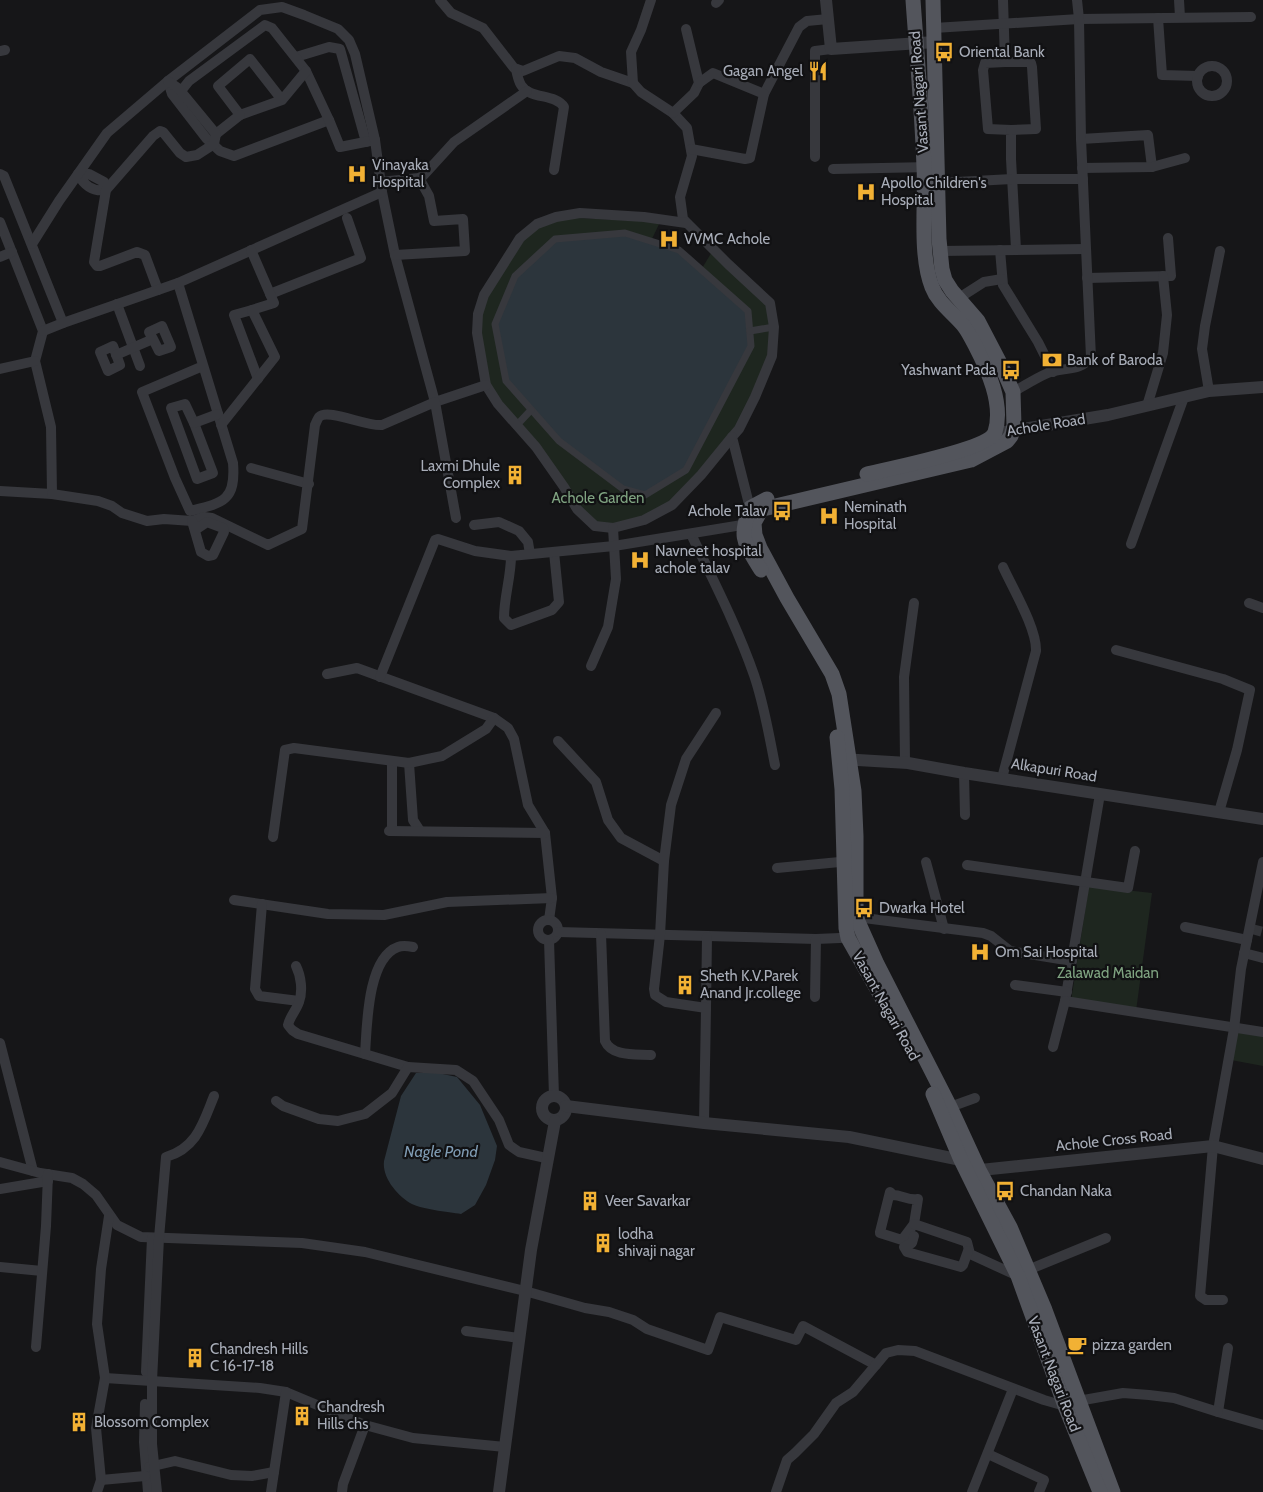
<svg xmlns="http://www.w3.org/2000/svg" width="1263" height="1492" viewBox="0 0 1263 1492" font-family="Cabin,sans-serif">
	<rect width="100%" height="100%" fill="#161618"/>
	<g fill="#1e261f">
		<polygon points="556,217 660,222 651,241 701,270 713,250 770,303 772,356 739,429 672,505 637,522 595,526 486,385 477,333 484,295 520,238"/>
		<polygon points="1089,886 1152,893 1136,1011 1071,1001"/>
		<polygon points="1237,1032 1263,1035 1263,1066 1231,1060"/>
	</g>
	<g fill="#2c353c">
		<polygon points="625,233 679,250 748,311 751,346 686,470 645,495 623,489 559,441 506,381 495,324 515,276 555,239"/>
		<path d="M416,1073H438L457,1077L480,1105L497,1146L495,1160L486,1185L475,1205L461,1214C449,1212 419,1209 410,1203C396,1194 382,1177 384,1161L401,1096Z"/>
	</g>
	<g fill="none" stroke-linecap="round" stroke-linejoin="round">
		<polyline stroke="#333438" stroke-width="10" stroke-dasharray="10 5" stroke-linecap="butt" points="1252,929 1263,932"/>
		<g stroke="#37383d" stroke-width="7">
			<polygon points="625,233 679,250 748,311 751,346 686,470 645,495 623,489 559,441 506,381 495,324 515,276 555,239"/>
			<polyline points="750,331 774,327"/>
			<polyline points="516,426 531,410"/>
		</g>
		<g stroke="#37383d" stroke-width="10">
			<polyline points="440,0 451,13 483,28 514,68 523,71 559,56 575,58 601,72 633,83"/>
			<polyline points="651,0 641,30 631,52 633,83 641,92 673,113 687,128 692,156 680,197 683,219 728,264 770,303 774,327 772,356 755,397 739,429 732,437 751,512"/>
			<polyline points="1003,0 1005,62 985,63 983,70 988,129 1011,130 1011,159 1016,249"/>
			<polyline points="1179,0 1180,17"/>
			<polyline points="716,3 719,0"/>
			<polyline points="1158,18 1162,75 1198,76"/>
			<polyline points="934,28 1079,19 1251,17"/>
			<polyline points="0,51 5,50"/>
			<polyline points="296,57 329,47 340,49 366,142"/>
			<polyline points="1005,62 1028,62 1031,63 1032,67 1036,129 1011,130"/>
			<circle cx="1212" cy="81" r="15"/>
			<path d="M516,69C517,74 518,80 521,85C530,100 555,93 564,107L554,170"/>
			<polyline points="168,81 172,94 206,138 220,151 234,156 329,120"/>
			<polyline points="181,91 189,81 265,25 272,28 306,71 329,120 340,147 375,140"/>
			<polyline points="764,94 799,27 807,21 828,19"/>
			<polyline points="282,100 250,59 218,86 240,115 282,100 306,71"/>
			<polyline points="673,113 694,93 699,83 686,29"/>
			<polyline points="216,134 240,115"/>
			<polyline points="1081,139 1148,135 1152,167"/>
			<polyline points="691,149 745,159 750,158 764,94 713,73 699,83"/>
			<polyline points="815,157 815,51 831,49"/>
			<polyline points="1082,168 1152,167 1185,158"/>
			<polyline points="833,169 930,167"/>
			<polyline points="0,174 4,176 63,323"/>
			<path d="M78,174H89L104,182L106,190C92,192 84,185 78,174Z"/>
			<polyline points="380,182 419,178 423,176 454,142 527,91"/>
			<polyline points="938,183 1012,179 1083,179"/>
			<polyline points="0,222 43,331 35,361 51,427 52,494 0,491"/>
			<polyline points="686,223 644,217 580,213 556,217 537,224 520,238 484,295 478,314 477,333 486,385 498,404 536,447 564,487 577,509 595,526 613,528 644,520 672,505 701,475 732,437"/>
			<polyline points="32,244 59,201 107,133 168,81 260,10 282,7 304,15 338,29 349,40 355,54 375,140 382,192 395,255 435,402 486,385"/>
			<polyline points="1000,250 1003,285 1038,342 1053,372"/>
			<polyline points="940,251 1085,249"/>
			<polyline points="395,255 465,251 463,219 434,221 429,196 419,178"/>
			<polyline points="0,257 12,252"/>
			<polyline points="1087,278 1171,276 1168,238"/>
			<path d="M178,283L233,463C236,501 223,503 190,511L175,478L142,392L203,366"/>
			<polyline points="158,290 145,255 137,252 100,266 97,266 94,262 106,190 153,136 160,131 163,132 180,153 186,157 197,155 214,144 216,134 178,88 168,81"/>
			<polyline points="270,294 361,258 347,218"/>
			<polyline points="959,298 984,282 1002,279"/>
			<polyline points="117,304 140,366"/>
			<polyline points="252,310 234,315 258,379"/>
			<polyline points="43,331 63,323 178,283 382,192"/>
			<polygon points="113,346 120,365 108,371 100,352"/>
			<polyline points="116,355 153,339 149,332 162,326 171,347 159,351 153,339"/>
			<polyline points="0,369 35,361"/>
			<polyline points="1209,391 1202,349 1205,326 1220,251"/>
			<path d="M1013,392C1024,386 1036,378 1048,373C1062,367 1081,372 1091,357L1081,139L1079,19L1077,0"/>
			<polygon points="185,404 194,423 213,473 197,479 171,408"/>
			<polyline points="1147,406 1163,353 1167,315 1163,276"/>
			<polyline points="194,423 218,414"/>
			<polyline points="221,425 275,357 252,310 274,303 251,250"/>
			<polyline points="251,468 309,484"/>
			<path d="M52,494L98,501L112,506L122,513L147,521L164,519L192,521L204,517L212,518L268,545L302,529L315,425C316,423 318,418 319,417C328,408 367,427 382,425L435,402L456,518"/>
			<polyline points="192,521 201,552 208,556 213,555 224,532 223,528 207,522 195,530"/>
			<polyline points="474,525 499,522 519,531 528,542 530,554"/>
			<path d="M691,534C713,580 737,626 754,675C764,704 769,735 775,765"/>
			<polyline points="1131,544 1184,397"/>
			<path d="M511,556C511,577 504,597 504,618L511,625L552,610L559,602L554,552"/>
			<polyline points="1249,603 1263,608"/>
			<polyline points="1116,650 1223,679 1250,690 1237,750 1219,812"/>
			<polyline points="591,666 608,627 616,579 613,528"/>
			<polyline points="327,674 357,668 494,718 508,728 514,739 528,805 545,833 552,898 549,920"/>
			<polyline points="380,677 435,540 438,539 475,551 511,556 614,546 748,524"/>
			<polyline points="558,741 596,782 608,820 621,838 664,861"/>
			<polyline points="392,761 392,831"/>
			<polyline points="905,762 904,677 914,603"/>
			<polyline points="409,763 413,820 420,831"/>
			<polyline points="964,773 965,815"/>
			<path d="M1002,778L1036,651C1037,629 1013,589 1003,567"/>
			<polyline points="1100,794 1065,1001 1263,1032"/>
			<polyline points="389,831 545,833"/>
			<polyline points="273,837 285,750 294,748 409,763 442,756 486,729 494,718"/>
			<polyline points="926,862 944,929"/>
			<polyline points="967,865 1128,888 1135,851"/>
			<polyline points="777,868 850,861"/>
			<polyline points="234,900 328,914 384,915 447,902 552,898"/>
			<polyline points="262,904 255,989 259,996 299,1001"/>
			<polyline points="856,917 983,933 991,936 1010,951 1072,961"/>
			<circle cx="548" cy="930" r="10"/>
			<polyline points="1185,927 1247,940"/>
			<polyline points="558,932 816,939 864,937"/>
			<path d="M601,934L605,1041C612,1057 636,1054 651,1055"/>
			<polyline points="549,940 554,1096"/>
			<polyline points="1244,953 1263,958"/>
			<path d="M296,966C301,976 303,991 299,1002C296,1011 290,1016 288,1025L292,1030L298,1034L408,1067"/>
			<polyline points="1015,985 1067,992"/>
			<polyline points="815,997 816,939"/>
			<polyline points="706,1008 707,937"/>
			<polyline points="0,1043 33,1171"/>
			<polyline points="1053,1047 1065,1001"/>
			<path d="M365,1054C367,1027 367,958 398,947C403,945 408,946 413,947"/>
			<polyline points="276,1101 283,1106 319,1119 338,1121 365,1114 392,1093 408,1067 456,1070 473,1081 499,1120 509,1145 519,1152 546,1158"/>
			<polyline points="950,1107 975,1098"/>
			<polyline points="704,1123 706,1008 666,1002 655,995 654,989 660,935 664,861 671,805 686,759 716,713"/>
			<polyline points="0,1162 40,1173 72,1178 83,1184 96,1195 117,1225 141,1237 302,1243 365,1252 525,1291 585,1308 609,1312 633,1320 647,1329 708,1350 720,1317 796,1340 803,1326 876,1365"/>
			<polyline points="0,1189 48,1181"/>
			<path d="M890,1192L893,1195C902,1195 909,1201 918,1199L914,1224L902,1240L880,1233V1232Z"/>
			<polyline points="914,1224 967,1242 970,1254 1018,1276"/>
			<polyline points="914,1236 912,1243 904,1247 907,1252 961,1267 963,1265 968,1251"/>
			<polyline points="0,1267 42,1271"/>
			<polyline points="1028,1270 1106,1238"/>
			<polyline points="1223,1300 1206,1300 1200,1296 1213,1146 1234,1029 1241,969 1263,862"/>
			<polyline points="466,1331 519,1338"/>
			<polyline points="36,1347 46,1226 48,1174"/>
			<polyline points="1228,1348 1218,1412 1263,1425"/>
			<polyline points="146,1372 152,1238"/>
			<polyline points="105,1378 260,1388 286,1392 365,1425 413,1438 505,1447"/>
			<polyline points="145,1404 144,1442 148,1492"/>
			<polyline points="988,1454 1044,1480 1039,1492"/>
			<polyline points="149,1467 175,1461 231,1475 252,1476 274,1472"/>
			<polyline points="101,1480 145,1476"/>
			<polyline points="97,1492 101,1480 96,1428 105,1378 97,1324 101,1269 109,1216"/>
			<path d="M157,1492L152,1444V1381L159,1238L166,1157C197,1148 203,1123 214,1096"/>
			<polyline points="271,1492 286,1392"/>
			<polyline points="342,1492 343,1484 365,1425"/>
			<polyline points="776,1492 787,1460 795,1453 814,1434 836,1403 853,1392 886,1353 898,1350 915,1351 1044,1400 1065,1406 1078,1401 1123,1393 1149,1395 1174,1398 1218,1412"/>
			<polyline points="972,1492 1013,1389"/>
		</g>
		<g stroke="#37383d" stroke-width="12">
			<polyline points="826,0 831,49 935,42"/>
			<polyline points="1005,432 1108,415 1209,391 1263,387"/>
			<polyline points="841,759 908,763 964,773 1263,819"/>
			<circle cx="554" cy="1108" r="12"/>
			<polyline points="566,1106 704,1123 849,1137 961,1160 967,1159"/>
			<polyline points="971,1171 1213,1146 1263,1159"/>
			<polyline points="499,1492 531,1250 555,1121"/>
		</g>
		<g stroke="#53555c" stroke-width="15">
			<polyline points="933,0 939,239 942,269 945,280 952,291 978,321 1002,367 1013,392 1014,426 1011,436 1007,441 971,460 763,509 760,512 754,523 755,535 760,548 787,598 832,674 839,694 854,791 856,836 856,917 877,964 950,1107 979,1170 1010,1227 1045,1310 1113,1492"/>
			<path d="M867,474C888,469 989,449 995,432C1004,404 987,368 975,345C971,338 968,331 963,325C953,313 938,303 932,287C919,254 926,203 924,167C922,111 917,56 913,0"/>
			<path d="M761,570C745,543 738,539 750,508L767,499"/>
			<polyline points="837,737 842,789 846,928 848,938 890,1012"/>
			<polyline points="933,1094 961,1160 1018,1276 1065,1406 1100,1492"/>
		</g>
	</g>
	<defs>
		<symbol id="bus-bare" viewBox="-9 -9 18 18"><path d="M-5-6H5V4H4V6H2V4H-2V6H-4V4H-5ZM-3.5-4V0h7V-4ZM-3.5 1.2v1.5H-2V1.2ZM2 1.2v1.5H3.5V1.2Z" fill="#f2b134" stroke="#111113" stroke-width="2.5" paint-order="stroke"/></symbol>
		<symbol id="restaurant-bare" viewBox="-9 -9 18 18"><path d="M-5-6h1v4h1v-4h1v4h1v-4h1v5L-1.5 .5V6h-2V.5L-5-1ZM5-6V6H3V1.5H1.5Q1.5-4 5-6Z" fill="#f2b134" stroke="#111113" stroke-width="2.5" paint-order="stroke"/></symbol>
		<symbol id="hospital-bare" viewBox="-9 -9 18 18"><path d="M-5-5h3v3.5h4V-5h3V5h-3V1.5h-4V5h-3Z" fill="#f2b134" stroke="#111113" stroke-width="2.5" paint-order="stroke"/></symbol>
		<symbol id="bank-bare" viewBox="-9 -9 18 18"><path d="M-6-4H6V4H-6ZM0-2.3a2.3 2.3 0 1 0 0 4.6a2.3 2.3 0 1 0 0-4.6Z" fill="#f2b134" stroke="#111113" stroke-width="2.5" paint-order="stroke"/></symbol>
		<symbol id="building-bare" viewBox="-9 -9 18 18"><path d="M-4-6H4V6H1V3H-1V6H-4ZM-2.5-4.3h1.7v1.8h-1.7ZM.8-4.3h1.7v1.8H.8ZM-2.5-1h1.7V.8h-1.7ZM.8-1h1.7V.8H.8Z" fill="#f2b134" stroke="#111113" stroke-width="2.5" paint-order="stroke"/></symbol>
		<symbol id="cafe-bare" viewBox="-9 -9 18 18"><path d="M-5.5-4.5H6V0H3Q3 3.5 0 3.5H-2.5Q-5.5 3.5-5.5 0ZM3-3.2v2h1.7v-2ZM-6 4.5H4V6H-6Z" fill="#f2b134" stroke="#111113" stroke-width="2.5" paint-order="stroke"/></symbol>
	</defs>
	<g fill-rule="evenodd">
		<use href="#bus-bare" x="930" y="38" width="28" height="28"/>
		<use href="#restaurant-bare" x="804" y="57" width="28" height="28"/>
		<use href="#hospital-bare" x="343" y="160" width="28" height="28"/>
		<use href="#hospital-bare" x="852" y="178" width="28" height="28"/>
		<use href="#hospital-bare" x="655" y="225" width="28" height="28"/>
		<use href="#bank-bare" x="1038" y="346" width="28" height="28"/>
		<use href="#bus-bare" x="997" y="356" width="28" height="28"/>
		<use href="#building-bare" x="501" y="461" width="28" height="28"/>
		<use href="#bus-bare" x="768" y="497" width="28" height="28"/>
		<use href="#hospital-bare" x="815" y="502" width="28" height="28"/>
		<use href="#hospital-bare" x="626" y="546" width="28" height="28"/>
		<use href="#bus-bare" x="850" y="894" width="28" height="28"/>
		<use href="#hospital-bare" x="966" y="938" width="28" height="28"/>
		<use href="#building-bare" x="671" y="971" width="28" height="28"/>
		<use href="#bus-bare" x="991" y="1177" width="28" height="28"/>
		<use href="#building-bare" x="576" y="1187" width="28" height="28"/>
		<use href="#building-bare" x="589" y="1229" width="28" height="28"/>
		<use href="#cafe-bare" x="1063" y="1331" width="28" height="28"/>
		<use href="#building-bare" x="181" y="1344" width="28" height="28"/>
		<use href="#building-bare" x="288" y="1402" width="28" height="28"/>
		<use href="#building-bare" x="65" y="1408" width="28" height="28"/>
	</g>
	<g text-anchor="middle" stroke-width="4.5" stroke-linejoin="round" paint-order="stroke">
		<g font-size="15" fill="#a8adb8" stroke="#111113" text-anchor="start">
			<text x="959" y="57">Oriental Bank</text>
			<text x="803" y="76" text-anchor="end">Gagan Angel</text>
			<text x="372" y="170">Vinayaka<tspan x="372" dy="17">Hospital</tspan></text>
			<text x="881" y="188">Apollo Children's<tspan x="881" dy="17">Hospital</tspan></text>
			<text x="684" y="244">VVMC Achole</text>
			<text x="1067" y="365">Bank of Baroda</text>
			<text x="996" y="375" text-anchor="end">Yashwant Pada</text>
			<text x="500" y="471" text-anchor="end">Laxmi Dhule<tspan x="500" dy="17">Complex</tspan></text>
			<text x="844" y="512">Neminath<tspan x="844" dy="17">Hospital</tspan></text>
			<text x="767" y="516" text-anchor="end">Achole Talav</text>
			<text x="655" y="556">Navneet hospital<tspan x="655" dy="17">achole talav</tspan></text>
			<text x="879" y="913">Dwarka Hotel</text>
			<text x="995" y="957">Om Sai Hospital</text>
			<text x="700" y="981">Sheth K.V.Parek<tspan x="700" dy="17">Anand Jr.college</tspan></text>
			<text x="1020" y="1196">Chandan Naka</text>
			<text x="605" y="1206">Veer Savarkar</text>
			<text x="618" y="1239">lodha<tspan x="618" dy="17">shivaji nagar</tspan></text>
			<text x="1092" y="1350">pizza garden</text>
			<text x="210" y="1354">Chandresh Hills<tspan x="210" dy="17">C 16-17-18</tspan></text>
			<text x="317" y="1412">Chandresh<tspan x="317" dy="17">Hills chs</tspan></text>
			<text x="94" y="1427">Blossom Complex</text>
		</g>
		<g font-size="15" fill="#a8adb8" stroke="#111113">
			<text transform="translate(919 92) rotate(-94)" y="5">Vasant Nagari Road</text>
			<text transform="translate(1046 425) rotate(-9)" y="5">Achole Road</text>
			<text transform="translate(1054 770) rotate(9)" y="5">Alkapuri Road</text>
			<text transform="translate(886 1006) rotate(61)" y="5">Vasant Nagari Road</text>
			<text transform="translate(1114 1140) rotate(-6)" y="5">Achole Cross Road</text>
			<text transform="translate(1054 1374) rotate(69)" y="5">Vasant Nagari Road</text>
		</g>
		<g font-size="15" fill="#7fa381" stroke="#111113">
			<text x="598" y="503">Achole Garden</text>
			<text x="1108" y="978">Zalawad Maidan</text>
		</g>
		<g font-size="16" font-style="italic" fill="#7f9bb3" stroke="#111113">
			<text x="441" y="1157">Nagle Pond</text>
		</g>
	</g>
</svg>
